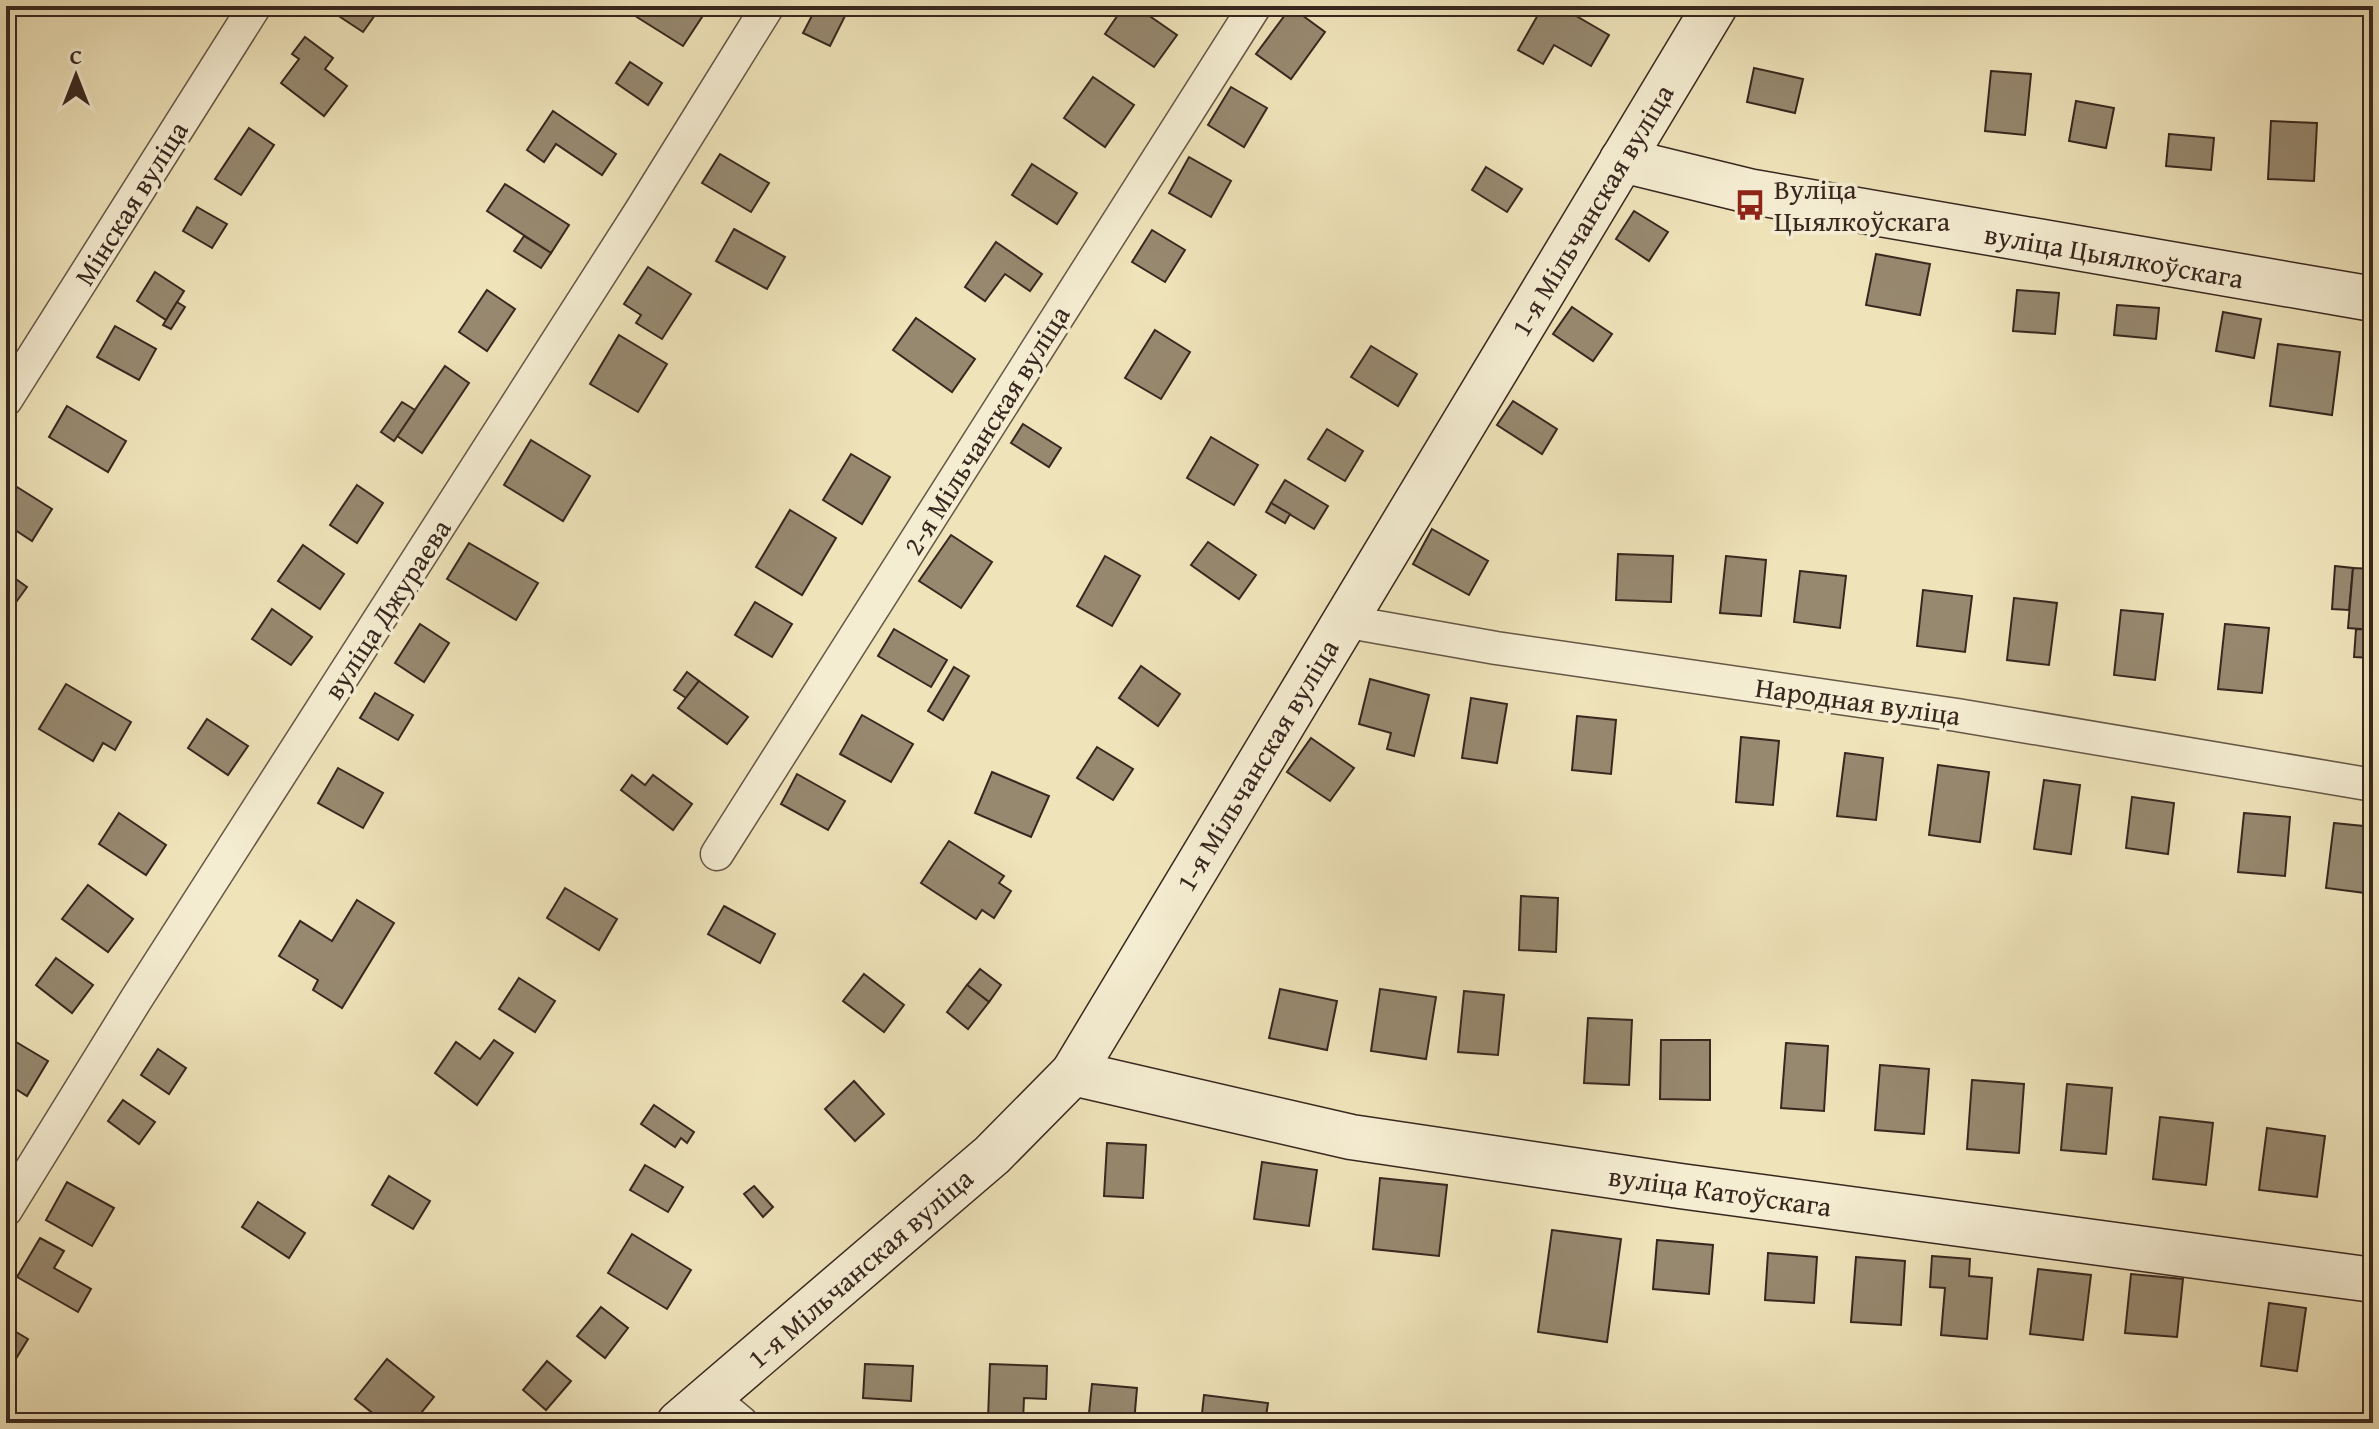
<svg xmlns="http://www.w3.org/2000/svg" width="2379" height="1429" viewBox="0 0 2379 1429" font-family="'Gentium Book Plus',serif">
	<rect width="100%" height="100%" fill="#efe3ba"/>
	<filter id="stains"><feTurbulence type="fractalNoise" baseFrequency=".0025" numOctaves="4"/><feColorMatrix values="0 0 0 0 .2 0 0 0 0 .09 0 0 0 0 .02 0 0 0 .5 -.17"/></filter>
	<radialGradient id="worn" r=".72"><stop offset=".6" stop-color="#630" stop-opacity="0"/><stop offset="1" stop-color="#630" stop-opacity=".3"/></radialGradient>
	<g fill="#978970" stroke="#38271f" stroke-width="2">
		<polygon points="330,6 377,6 380,8 363,32 328,9"/>
		<polygon points="637,6 684,6 702,17 683,46 632,14"/>
		<polygon points="817,6 850,6 830,46 803,33"/>
		<polygon points="1124,6 1135,6 1177,35 1154,67 1105,34"/>
		<polygon points="1543,6 1559,6 1609,35 1591,66 1554,45 1543,64 1518,50"/>
		<polygon points="1291,7 1325,32 1291,79 1256,54"/>
		<polygon points="305,37 333,58 325,69 347,86 324,116 281,83 299,59 292,54"/>
		<polygon points="630,62 662,83 648,105 616,83"/>
		<polygon points="1754,68 1803,79 1795,113 1747,102"/>
		<polygon points="1991,71 2031,74 2025,135 1985,131"/>
		<polygon points="1093,77 1134,105 1105,147 1064,118"/>
		<polygon points="1231,87 1267,108 1244,147 1208,125"/>
		<polygon points="2076,101 2114,108 2106,148 2069,141"/>
		<polygon points="553,111 616,154 602,175 556,144 544,162 527,150"/>
		<polygon points="2271,121 2317,123 2314,181 2268,179"/>
		<polygon points="249,128 274,145 241,195 215,179"/>
		<polygon points="2169,134 2214,138 2211,170 2166,166"/>
		<polygon points="720,154 769,183 751,212 702,183"/>
		<polygon points="1189,157 1231,181 1211,217 1169,193"/>
		<polygon points="1032,164 1077,193 1057,224 1012,195"/>
		<polygon points="1486,167 1522,189 1507,212 1472,190"/>
		<polygon points="505,184 569,225 551,253 487,211"/>
		<polygon points="197,207 227,224 212,248 183,231"/>
		<polygon points="1634,211 1668,232 1649,261 1616,239"/>
		<polygon points="734,229 785,257 767,289 716,261"/>
		<polygon points="1152,230 1185,250 1165,282 1132,262"/>
		<polygon points="524,236 551,253 541,268 514,251"/>
		<polygon points="996,242 1042,274 1030,291 1005,274 985,301 965,287"/>
		<polygon points="1876,254 1930,264 1920,315 1866,305"/>
		<polygon points="648,267 691,294 662,339 636,323 641,315 624,304"/>
		<polygon points="155,272 184,291 166,320 137,301"/>
		<polygon points="487,290 515,309 487,351 459,332"/>
		<polygon points="2017,290 2059,293 2055,334 2013,331"/>
		<polygon points="177,302 185,307 171,329 163,325"/>
		<polygon points="2117,305 2159,308 2156,339 2114,335"/>
		<polygon points="1572,307 1612,334 1593,361 1553,334"/>
		<polygon points="2223,312 2261,319 2254,358 2216,351"/>
		<polygon points="916,318 975,359 952,392 893,350"/>
		<polygon points="115,326 156,349 139,380 97,357"/>
		<polygon points="1155,330 1190,352 1161,399 1125,378"/>
		<polygon points="619,335 667,364 638,412 590,384"/>
		<polygon points="2278,344 2340,352 2332,415 2270,406"/>
		<polygon points="1371,346 1417,374 1398,406 1351,377"/>
		<polygon points="445,366 469,383 422,453 397,436"/>
		<polygon points="1513,401 1557,429 1542,454 1497,425"/>
		<polygon points="402,402 415,410 394,441 381,432"/>
		<polygon points="67,406 126,441 108,472 49,437"/>
		<polygon points="1023,424 1061,448 1049,467 1011,443"/>
		<polygon points="1327,429 1363,451 1345,481 1308,459"/>
		<polygon points="1211,437 1258,465 1234,505 1187,478"/>
		<polygon points="531,440 590,476 563,521 504,485"/>
		<polygon points="851,454 890,477 862,524 823,500"/>
		<polygon points="1285,480 1328,506 1314,529 1271,503"/>
		<polygon points="357,485 383,503 357,543 330,525"/>
		<polygon points="17,487 52,509 32,541 6,524 6,506"/>
		<polygon points="1271,503 1290,514 1285,523 1266,512"/>
		<polygon points="790,510 836,538 802,595 756,567"/>
		<polygon points="1432,529 1488,561 1469,595 1413,564"/>
		<polygon points="951,535 992,562 961,608 919,581"/>
		<polygon points="1208,542 1256,575 1239,599 1191,565"/>
		<polygon points="469,543 538,583 516,620 447,579"/>
		<polygon points="303,545 344,574 320,609 278,581"/>
		<polygon points="1618,554 1673,556 1671,602 1616,600"/>
		<polygon points="1105,556 1140,576 1112,626 1077,606"/>
		<polygon points="1726,556 1766,560 1761,616 1720,613"/>
		<polygon points="2335,566 2353,568 2349,610 2332,609"/>
		<polygon points="2353,568 2373,569 2373,630 2348,628"/>
		<polygon points="1800,571 1846,576 1840,628 1794,622"/>
		<polygon points="6,572 27,587 6,616"/>
		<polygon points="1923,590 1972,596 1965,652 1917,646"/>
		<polygon points="2014,598 2057,603 2049,665 2007,660"/>
		<polygon points="755,602 792,624 772,657 735,635"/>
		<polygon points="272,609 312,637 291,665 252,639"/>
		<polygon points="2121,610 2163,614 2155,680 2114,675"/>
		<polygon points="420,624 449,643 424,682 395,663"/>
		<polygon points="2225,624 2269,628 2262,693 2218,689"/>
		<polygon points="894,629 947,660 931,687 878,656"/>
		<polygon points="2356,629 2373,630 2372,658 2354,657"/>
		<polygon points="1141,666 1180,694 1158,726 1119,698"/>
		<polygon points="954,667 969,676 943,720 928,711"/>
		<polygon points="687,672 699,681 686,698 674,690"/>
		<polygon points="1370,679 1429,695 1414,756 1387,749 1391,733 1359,724"/>
		<polygon points="699,681 748,717 727,744 678,708"/>
		<polygon points="66,684 131,722 115,750 103,743 93,761 39,729"/>
		<polygon points="375,693 413,715 398,740 360,718"/>
		<polygon points="1471,698 1507,704 1497,763 1462,758"/>
		<polygon points="862,715 913,744 891,782 840,754"/>
		<polygon points="1577,716 1616,720 1611,774 1572,770"/>
		<polygon points="207,719 248,746 228,775 188,748"/>
		<polygon points="1741,737 1779,741 1773,805 1736,802"/>
		<polygon points="1311,738 1354,768 1330,801 1287,772"/>
		<polygon points="1097,747 1133,769 1113,800 1077,778"/>
		<polygon points="1845,753 1883,758 1876,820 1837,816"/>
		<polygon points="1938,765 1989,772 1980,842 1929,835"/>
		<polygon points="338,768 383,793 363,828 318,803"/>
		<polygon points="992,772 1049,796 1031,837 975,813"/>
		<polygon points="797,774 845,801 828,830 781,804"/>
		<polygon points="632,775 645,785 653,775 692,804 673,830 621,790"/>
		<polygon points="2044,780 2080,785 2071,854 2034,849"/>
		<polygon points="2132,797 2174,803 2168,854 2126,848"/>
		<polygon points="119,813 166,845 146,875 99,844"/>
		<polygon points="2244,813 2290,817 2285,876 2238,872"/>
		<polygon points="2334,823 2373,827 2373,894 2326,888"/>
		<polygon points="949,841 1004,876 999,883 1011,891 994,918 982,910 976,919 921,883"/>
		<polygon points="88,885 133,919 108,952 62,919"/>
		<polygon points="565,888 617,919 599,950 547,918"/>
		<polygon points="1521,896 1558,898 1556,952 1519,950"/>
		<polygon points="357,900 394,923 342,1008 313,990 318,980 279,956 300,921 332,941"/>
		<polygon points="724,906 775,934 760,963 708,934"/>
		<polygon points="56,958 93,985 72,1013 36,985"/>
		<polygon points="980,969 1001,985 989,1002 967,985"/>
		<polygon points="864,974 904,1005 884,1032 843,1001"/>
		<polygon points="519,978 555,1001 535,1032 499,1009"/>
		<polygon points="967,985 989,1002 968,1029 947,1012"/>
		<polygon points="1280,989 1337,1001 1327,1050 1269,1038"/>
		<polygon points="1380,989 1436,997 1426,1059 1371,1051"/>
		<polygon points="1464,991 1504,995 1498,1055 1458,1052"/>
		<polygon points="1588,1018 1632,1020 1629,1085 1584,1083"/>
		<polygon points="6,1036 48,1061 27,1096 6,1083"/>
		<polygon points="494,1040 513,1053 477,1105 435,1073 456,1042 480,1059"/>
		<polygon points="1661,1040 1710,1040 1710,1100 1660,1099"/>
		<polygon points="1786,1043 1828,1046 1824,1111 1781,1108"/>
		<polygon points="158,1049 186,1068 169,1094 141,1075"/>
		<polygon points="1880,1065 1929,1069 1924,1134 1875,1130"/>
		<polygon points="1972,1080 2024,1084 2019,1153 1967,1149"/>
		<polygon points="854,1081 884,1114 855,1141 825,1109"/>
		<polygon points="2067,1084 2112,1088 2106,1154 2061,1150"/>
		<polygon points="123,1100 155,1122 139,1144 108,1121"/>
		<polygon points="654,1105 694,1132 687,1143 681,1138 675,1147 641,1124"/>
		<polygon points="2160,1117 2213,1123 2206,1185 2153,1179"/>
		<polygon points="2267,1128 2325,1136 2317,1197 2259,1190"/>
		<polygon points="1107,1143 1146,1145 1143,1198 1104,1196"/>
		<polygon points="2373,1143 2373,1197 2367,1196"/>
		<polygon points="1262,1162 1317,1170 1309,1226 1254,1219"/>
		<polygon points="645,1165 683,1187 668,1212 630,1190"/>
		<polygon points="389,1176 430,1201 413,1229 372,1205"/>
		<polygon points="1380,1178 1447,1185 1439,1256 1373,1249"/>
		<polygon points="67,1182 114,1208 92,1246 46,1220"/>
		<polygon points="754,1186 773,1207 763,1217 744,1194"/>
		<polygon points="258,1202 305,1233 289,1258 242,1227"/>
		<polygon points="1552,1230 1621,1239 1607,1342 1538,1332"/>
		<polygon points="632,1234 691,1270 667,1309 608,1273"/>
		<polygon points="40,1238 64,1251 54,1268 91,1289 78,1312 17,1277"/>
		<polygon points="1657,1240 1713,1245 1709,1294 1653,1289"/>
		<polygon points="1768,1253 1817,1257 1814,1303 1765,1300"/>
		<polygon points="1932,1256 1970,1259 1969,1276 1992,1278 1987,1339 1941,1335 1945,1288 1930,1287"/>
		<polygon points="1856,1257 1905,1261 1901,1325 1851,1322"/>
		<polygon points="2038,1269 2091,1275 2083,1340 2030,1334"/>
		<polygon points="2131,1274 2183,1279 2177,1337 2125,1333"/>
		<polygon points="2269,1303 2306,1308 2297,1371 2261,1366"/>
		<polygon points="601,1307 628,1328 605,1358 577,1336"/>
		<polygon points="6,1326 28,1339 6,1375"/>
		<polygon points="2373,1326 2373,1385 2363,1383"/>
		<polygon points="387,1359 434,1397 413,1423 385,1423 355,1399"/>
		<polygon points="547,1361 571,1381 546,1410 523,1390"/>
		<polygon points="865,1364 913,1366 911,1401 863,1398"/>
		<polygon points="990,1364 1047,1366 1046,1399 1024,1398 1023,1421 988,1419"/>
		<polygon points="1092,1384 1137,1388 1134,1423 1088,1423"/>
		<polygon points="1204,1395 1268,1403 1265,1423 1201,1423"/>
		<polygon points="1320,1415 1366,1421 1366,1423 1319,1423"/>
	</g>
	<g fill="none" stroke-linecap="round" stroke-linejoin="round">
		<defs>
			<g id="street">
				<polyline points="6,400 255,6"/>
				<polyline points="1343,621 1496,648 1957,715 2373,785"/>
				<polyline points="717,854 1255,6"/>
				<polyline points="6,1210 137,998 640,212 768,6"/>
				<polyline points="711,1397 742,1423"/>
			</g>
			<g id="secondary">
				<polyline points="1622,160 1753,192 2373,299"/>
				<polyline points="1073,1073 1351,1137 1680,1186 2373,1280"/>
				<polyline points="679,1423 992,1155 1073,1073 1715,6"/>
			</g>
		</defs>
		<use href="#street" stroke="#665646" stroke-width="35"/>
		<use href="#secondary" stroke="#38271f" stroke-width="47"/>
		<use href="#street" stroke="#f5edd2" stroke-width="32"/>
		<use href="#secondary" stroke="#f5edd2" stroke-width="44"/>
	</g>
	<defs>
		<symbol id="bus-bare" viewBox="-9 -9 18 18"><path d="M-5-6H5V4H4V6H2V4H-2V6H-4V4H-5ZM-3.5-4V0h7V-4ZM-3.5 1.2v1.5H-2V1.2ZM2 1.2v1.5H3.5V1.2Z" fill="#8f2418" stroke="#f5edd2" stroke-width="2.5" paint-order="stroke"/></symbol>
	</defs>
	<g fill-rule="evenodd">
		<use href="#bus-bare" x="1728" y="183" width="44" height="44"/>
	</g>
	<g text-anchor="middle" stroke-width="7" stroke-linejoin="round" paint-order="stroke">
		<g font-size="28" fill="#38271f" stroke="#f5edd2" text-anchor="start">
			<text x="1774" y="199">Вуліца<tspan x="1774" dy="32">Цыялкоўскага</tspan></text>
		</g>
		<g font-size="28" fill="#38271f" stroke="#f5edd2">
			<text transform="translate(131 203) rotate(-58)" y="10">Мінская вуліца</text>
			<text transform="translate(1592 210) rotate(-59)" y="10">1-я Мільчанская вуліца</text>
			<text transform="translate(2114 256) rotate(10)" y="10">вуліца Цыялкоўскага</text>
			<text transform="translate(986 430) rotate(-58)" y="10">2-я Мільчанская вуліца</text>
			<text transform="translate(387 609) rotate(-57)" y="10">вуліца Джураева</text>
			<text transform="translate(1858 701) rotate(8)" y="10">Народная вуліца</text>
			<text transform="translate(1257 765) rotate(-59)" y="10">1-я Мільчанская вуліца</text>
			<text transform="translate(1720 1191) rotate(8)" y="10">вуліца Катоўскага</text>
			<text transform="translate(860 1268) rotate(-41)" y="10">1-я Мільчанская вуліца</text>
		</g>
	</g>
	<rect width="2379" height="1429" fill="none" stroke="#efe3ba" stroke-width="32"/>
	<rect x="8" y="8" width="2363" height="1413" fill="none" stroke="#38271f" stroke-width="4"/>
	<rect x="16" y="16" width="2347" height="1397" fill="none" stroke="#38271f" stroke-width="2"/>
	<g transform="translate(76 76)" stroke="#f5edd2" stroke-width="6" paint-order="stroke">
	<path d="M0-6L14 30L0 20L-14 30Z" fill="#38271f"/>
	<text y="-12" font-size="22" font-weight="bold" text-anchor="middle" fill="#38271f">С</text>
	</g>
	<rect width="100%" height="100%" filter="url(#stains)"/>
	<rect width="100%" height="100%" fill="url(#worn)"/>
</svg>
